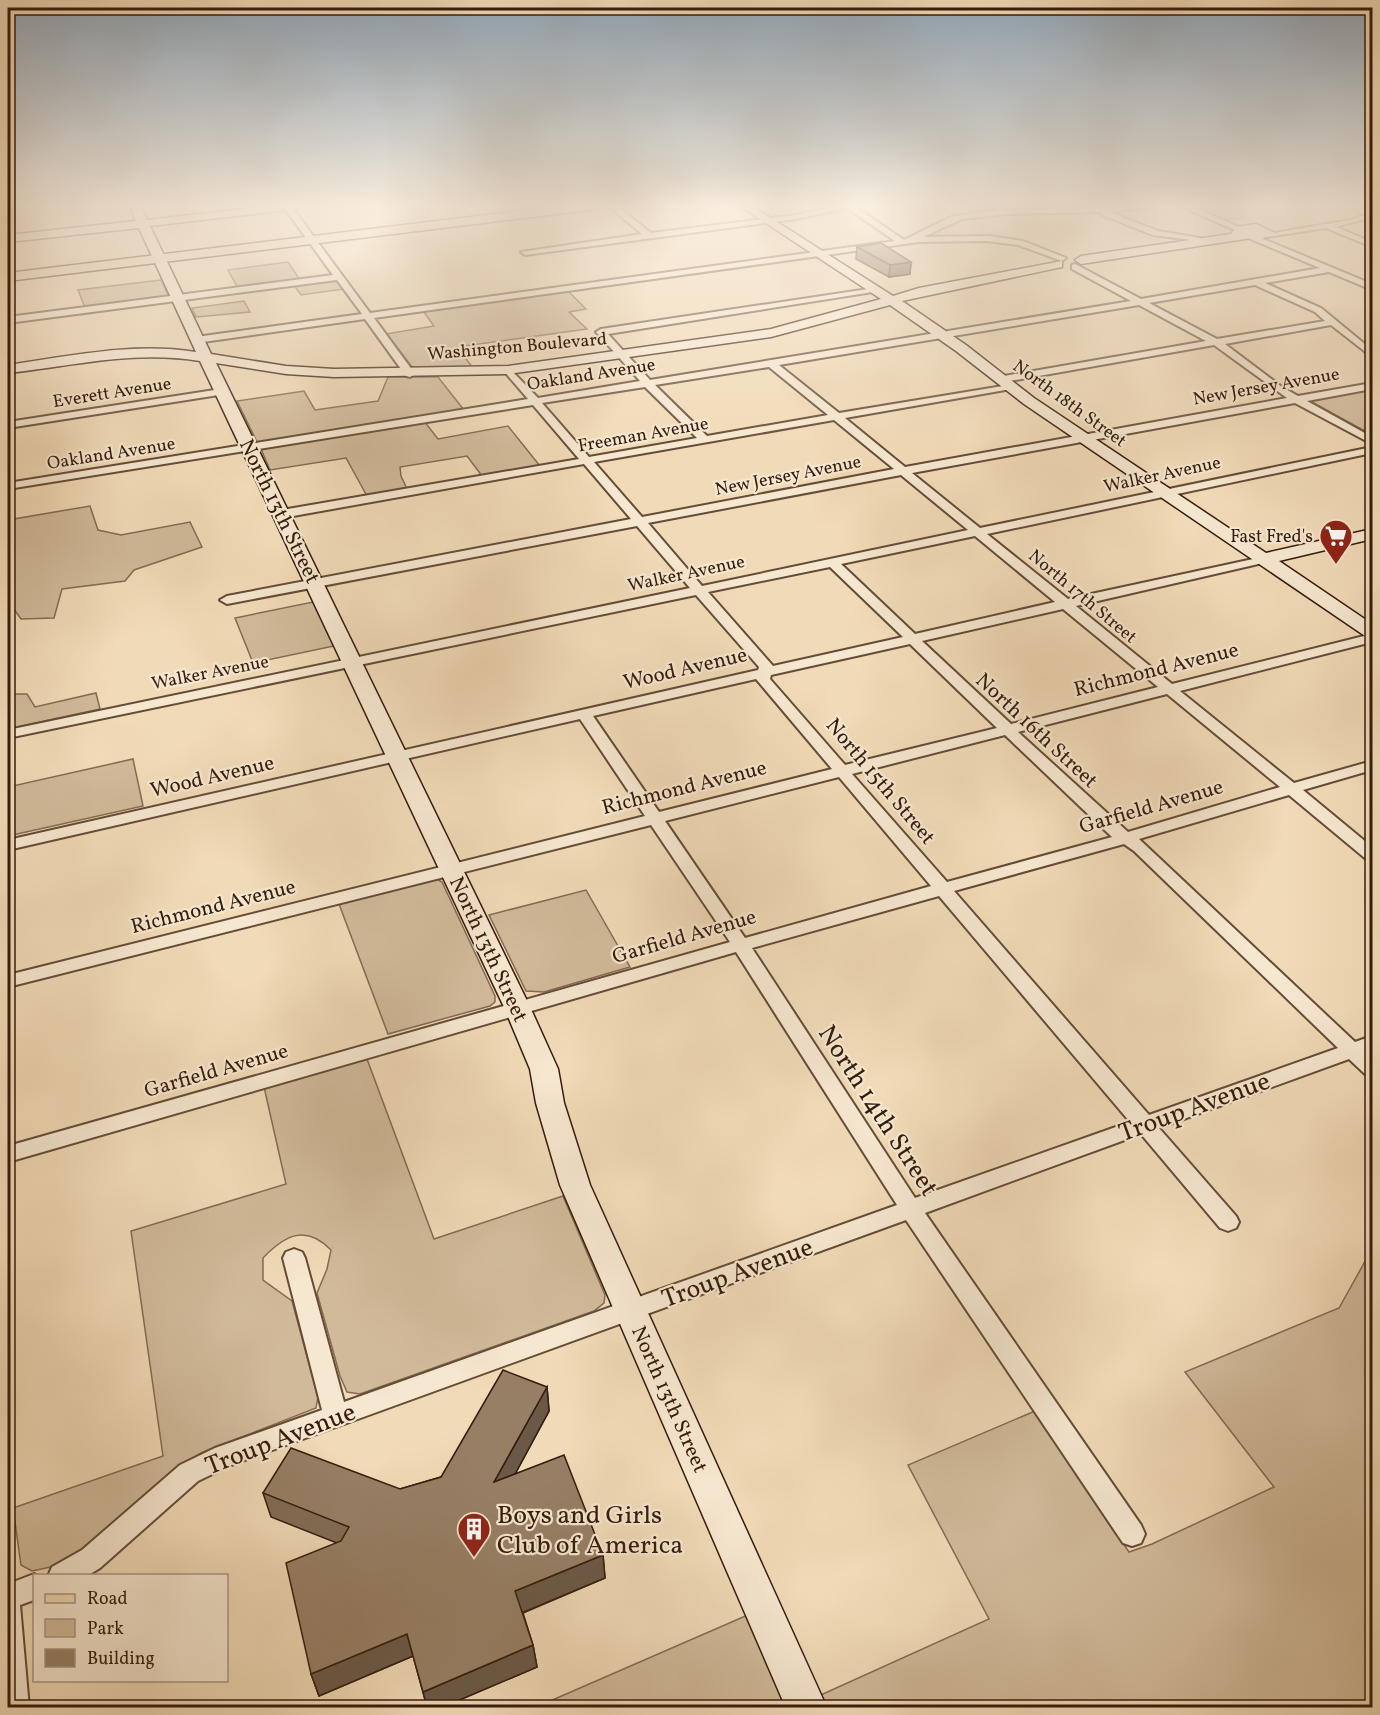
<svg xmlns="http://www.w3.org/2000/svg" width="1380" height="1715" viewBox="0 0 1380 1715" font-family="Vollkorn,serif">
	<rect width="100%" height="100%" fill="#f1dab7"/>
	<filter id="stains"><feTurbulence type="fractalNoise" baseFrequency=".00333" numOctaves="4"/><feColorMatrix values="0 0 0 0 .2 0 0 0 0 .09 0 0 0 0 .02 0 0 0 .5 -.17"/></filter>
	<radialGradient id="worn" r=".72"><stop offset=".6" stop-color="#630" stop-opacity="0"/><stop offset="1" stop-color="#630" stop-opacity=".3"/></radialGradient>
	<g fill="#d1ba9a" stroke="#846b53" stroke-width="1.5">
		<polygon points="1191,206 1239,206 1244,218 1223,220"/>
		<polygon points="288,262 300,280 238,288 228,270"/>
		<polygon points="161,280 169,297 85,308 78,290"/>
		<polygon points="337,280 344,289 301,295 293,284"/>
		<polygon points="568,291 586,309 569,312 587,329 457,347 473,368 413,368 386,334 434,326 423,311"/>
		<polygon points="244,301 250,312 196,317 192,308"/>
		<polygon points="388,377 438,377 464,410 261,443 257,442 237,401 304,391 315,410 378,401"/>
		<polygon points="1372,389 1372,435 1310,401"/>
		<polygon points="424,421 438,439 508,426 540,466 482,476 467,456 400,467 401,476 407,489 367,496 346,458 270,470 261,449"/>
		<polygon points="90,506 98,530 121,535 190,522 202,547 134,570 125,581 62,589 54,618 21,619 8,601 8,520"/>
		<polygon points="313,602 334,646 253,663 235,618"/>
		<polygon points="96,693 100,709 8,729 8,694 27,694 35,707"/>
		<polygon points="133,759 143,806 8,836 8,787"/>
		<polygon points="437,879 442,882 495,996 495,1002 490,1006 388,1034 339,904"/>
		<polygon points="586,890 630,967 544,992 526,991 489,915"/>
		<path d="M367,1059L434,1239L563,1196L605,1295L604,1303L594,1311L360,1394L347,1392L340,1376L317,1293L327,1269L331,1250C306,1224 285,1235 263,1258V1280L292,1301L318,1397L316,1408L201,1453L175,1469L91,1545L60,1565L32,1571L21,1565L13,1508L163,1456L131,1231L286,1184L264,1087Z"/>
		<polygon points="1372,1249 1372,1707 792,1708 989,1619 908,1465 1035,1411 1129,1552 1152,1544 1274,1487 1185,1372 1339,1308"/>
		<polygon points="750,1614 790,1708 534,1708"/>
	</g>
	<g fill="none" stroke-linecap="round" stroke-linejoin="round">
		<defs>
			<g id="street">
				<polygon points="283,206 291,206 370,313 895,241 847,208 796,219 525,255 521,252 642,234 608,206 617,206 651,233 796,215 838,206 854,206 904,240 951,217 985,211 1155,206 1109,212 1158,231 1218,241 1214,243 1153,235 1102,215 1102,212 1009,214 962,219 923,237 989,236 1023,241 1066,258 1062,261 1018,245 987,241 919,242 374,318 415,374 410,377 406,376 365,319 196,343 191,340 196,337 362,314 337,280 8,323 8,317 333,275"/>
				<polygon points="1180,206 1190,206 1244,229 1237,231"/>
				<polygon points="1372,213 1372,217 1336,227 1372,242 1372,247 1326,228 1267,237 1263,235 1350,220"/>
				<path d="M1251,234L1372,284V290L1329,272L1265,283L1321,308L1372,350V357L1331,325L1225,344L1282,387L1298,396L1372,383V389L1307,401L1372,437V444L1295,403L912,473L980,528L1372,447V453L987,534L1068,599L1267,556V562L1076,606L1172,684L1372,634V642L1180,691L1294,783L1372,761V770L1303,790L1372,847V860L1366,859L1289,795L1139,839L1355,1042L1372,1036V1050L1367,1052L1372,1058V1076L1365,1074L1349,1059L1159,1128L1236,1216L1239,1222L1236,1228L1228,1231L1220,1228L1141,1134L925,1213L1141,1525L1145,1534L1141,1543L1132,1546L1123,1543L906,1220L231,1465L198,1481L100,1568L87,1576H48L52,1567L82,1550L180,1465L215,1448L322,1410L283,1258L286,1252L294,1249L302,1252L305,1258L344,1402L897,1205L736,952L8,1162V1146L730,942L651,825L8,987V975L645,816L580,719L8,850V840L758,670L759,667L696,595L8,738V730L690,588L637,526L227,604L220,600L227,596L631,519L584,464L282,518L276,514L282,510L579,459L533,405L8,489V483L528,399L503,370L508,367L538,398L640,381L598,334L596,332L601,329L875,288L879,291L608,334L650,380L1131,301L1072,269V265L1075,264L1141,299L1320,268L1248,238ZM1255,285L1315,312L1325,321L1217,339L1149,303ZM1139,305L1206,341L1004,376L999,379L1004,382L1214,345L1287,398L905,467L845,418L1011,389L1016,386L1015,384L839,413L779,365ZM769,367L828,415L707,436L655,385ZM645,387L697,438L589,457L542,403ZM834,420L894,469L642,517L594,462ZM901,475L968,530L702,586L648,523ZM975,536L1055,602L915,634L841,564ZM830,567L903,637L773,666L708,592ZM1063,609L1158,687L1011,724L922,641ZM910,644L997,728L845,765L770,679L771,675ZM756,679L832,769L659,812L593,716ZM1167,694L1280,787L1128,832L1018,732ZM1005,735L1112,837L947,882L852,774ZM839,777L931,886L745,938L665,821ZM1124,844L1134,851L1338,1048L1149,1115L954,891ZM939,896L1130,1122L915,1198L752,948Z"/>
				<polygon points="221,389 225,390 225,394 8,428 8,422"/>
				<polygon points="34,1574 38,1576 34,1576 34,1600 20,1605 29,1708 8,1708 8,1584"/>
			</g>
			<g id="secondary">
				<path d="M130,206H140L147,220L268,206H301L296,209L150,226L211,354L286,366L334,369L508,366L771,329L881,299L740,206H752L893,296L919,288L1062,261V267L902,301L966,345L1034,398L1266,553L1372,529V539L1279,561L1372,624V638L1365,636L1024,404L956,351L890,305L771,337L508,374L334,377L286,374L216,363L530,1007L558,1069L564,1103L590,1185L827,1708H786L560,1185L536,1103L530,1069L504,1007L200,361C132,350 74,366 8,373V365C70,356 133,342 196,352L139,228L8,242V235L136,221Z"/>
				<polygon points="1256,224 1275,233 1259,240 1251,238 1081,264 1075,260 1081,256 1231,234 1236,227"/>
			</g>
			<polygon id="primary" points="560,206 596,206 590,210 8,281 8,273"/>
		</defs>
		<use href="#street" stroke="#654c37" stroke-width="4"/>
		<use href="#secondary" stroke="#361c0c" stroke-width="3"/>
		<use href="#primary" stroke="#361c0c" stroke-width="3"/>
		<use href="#street" fill="#f6e7d0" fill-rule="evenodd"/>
		<use href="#secondary" fill="#f6e7d0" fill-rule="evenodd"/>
		<use href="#primary" fill="#f1dab7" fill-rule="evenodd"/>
	</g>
	<g fill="#826d57" stroke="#361c0c" stroke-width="1.5">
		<polygon points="857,247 911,262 910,274 889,277 856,259"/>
		<polygon points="547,1387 549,1411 515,1474 603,1555 605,1578 523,1613 533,1645 537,1667 443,1707 427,1707 413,1656 319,1696 311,1674 337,1543 271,1517 263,1493 400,1489 441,1477"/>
	</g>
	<g fill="#6a5947" stroke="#361c0c" stroke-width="1.5">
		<polygon points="911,262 910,274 889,277 890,265"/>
		<polygon points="547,1387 549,1411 498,1506 494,1482"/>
		<polygon points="603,1555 605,1578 519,1614 515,1591"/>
		<polygon points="407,1634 413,1656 319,1696 311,1674"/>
		<polygon points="533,1645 537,1667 443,1707 427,1707 423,1692"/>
	</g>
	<g fill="#977f65" stroke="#361c0c" stroke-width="1.5">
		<polygon points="881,243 911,262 890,265 857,247"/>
		<polygon points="503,1370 547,1387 494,1482 564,1455 603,1555 515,1591 533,1645 423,1692 407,1634 311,1674 286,1563 341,1541 349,1527 263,1493 291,1448 400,1489 441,1477"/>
	</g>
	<linearGradient id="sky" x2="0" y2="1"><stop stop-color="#92a9bd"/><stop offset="0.46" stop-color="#f9eedf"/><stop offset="1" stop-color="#f9eedf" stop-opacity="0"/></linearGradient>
	<rect width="1380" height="446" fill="url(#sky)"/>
	<defs>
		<symbol id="supermarket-pin" viewBox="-11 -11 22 30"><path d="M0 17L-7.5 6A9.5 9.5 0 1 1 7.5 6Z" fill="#8f2418" stroke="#f6e7d0"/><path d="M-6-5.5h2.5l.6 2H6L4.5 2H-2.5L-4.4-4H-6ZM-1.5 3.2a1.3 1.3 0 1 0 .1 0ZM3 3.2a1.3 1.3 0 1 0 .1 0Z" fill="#fff"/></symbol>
		<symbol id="building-pin" viewBox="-11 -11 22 30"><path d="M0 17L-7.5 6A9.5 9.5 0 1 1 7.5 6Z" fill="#8f2418" stroke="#f6e7d0"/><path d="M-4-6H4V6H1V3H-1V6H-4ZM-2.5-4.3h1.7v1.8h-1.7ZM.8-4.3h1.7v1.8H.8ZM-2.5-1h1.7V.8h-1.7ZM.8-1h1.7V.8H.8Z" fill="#fff"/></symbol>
	</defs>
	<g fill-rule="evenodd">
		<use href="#supermarket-pin" x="1317" y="517" width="38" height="52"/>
		<use href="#building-pin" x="455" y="1510" width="38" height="52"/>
	</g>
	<g text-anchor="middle" stroke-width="4.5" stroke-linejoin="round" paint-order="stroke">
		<g font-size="18" fill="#361c0c" stroke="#f6e7d0">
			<text transform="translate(517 346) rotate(-5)" y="6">Washington Boulevard</text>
			<text transform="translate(591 374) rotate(-9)" y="6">Oakland Avenue</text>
			<text transform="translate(1266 386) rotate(-10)" y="6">New Jersey Avenue</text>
			<text transform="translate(112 392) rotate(-9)" y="6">Everett Avenue</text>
			<text transform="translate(1070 403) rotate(36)" y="6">North 18th Street</text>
			<text transform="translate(643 434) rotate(-10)" y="6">Freeman Avenue</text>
			<text transform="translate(111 453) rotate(-9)" y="6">Oakland Avenue</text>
			<text transform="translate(1162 474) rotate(-12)" y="6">Walker Avenue</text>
			<text transform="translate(788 475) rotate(-11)" y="6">New Jersey Avenue</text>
			<text transform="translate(686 573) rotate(-12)" y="6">Walker Avenue</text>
			<text transform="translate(1083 596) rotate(40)" y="6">North 17th Street</text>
			<text transform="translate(210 672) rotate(-11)" y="6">Walker Avenue</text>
		</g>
		<g font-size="18" fill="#361c0c" stroke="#f6e7d0" text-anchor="end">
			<text x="1313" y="542">Fast Fred's</text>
		</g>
		<g font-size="21" fill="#361c0c" stroke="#f6e7d0">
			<text transform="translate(280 511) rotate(64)" y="7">North 13th Street</text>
			<text transform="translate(685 668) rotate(-13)" y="7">Wood Avenue</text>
			<text transform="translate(1156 669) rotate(-14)" y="7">Richmond Avenue</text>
			<text transform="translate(1037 730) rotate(43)" y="7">North 16th Street</text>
			<text transform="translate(212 776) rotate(-13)" y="7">Wood Avenue</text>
			<text transform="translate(881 781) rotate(50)" y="7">North 15th Street</text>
			<text transform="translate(684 787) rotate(-14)" y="7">Richmond Avenue</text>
			<text transform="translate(1151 806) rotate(-16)" y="7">Garfield Avenue</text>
			<text transform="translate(213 906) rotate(-14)" y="7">Richmond Avenue</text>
			<text transform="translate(684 936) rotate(-16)" y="7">Garfield Avenue</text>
			<text transform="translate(489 949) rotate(65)" y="7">North 13th Street</text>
			<text transform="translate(216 1070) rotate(-16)" y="7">Garfield Avenue</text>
			<text transform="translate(670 1399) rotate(66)" y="7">North 13th Street</text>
		</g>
		<g font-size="26" fill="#361c0c" stroke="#f6e7d0">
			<text transform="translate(1194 1106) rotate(-20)" y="9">Troup Avenue</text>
			<text transform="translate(879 1110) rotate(57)" y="9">North 14th Street</text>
			<text transform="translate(737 1272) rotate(-20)" y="9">Troup Avenue</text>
			<text transform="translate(280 1438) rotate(-21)" y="9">Troup Avenue</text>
		</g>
		<g font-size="26" fill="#361c0c" stroke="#f6e7d0" text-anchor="start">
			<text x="497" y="1523">Boys and Girls<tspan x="497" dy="30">Club of America</tspan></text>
		</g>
	</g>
	<rect width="1380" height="1715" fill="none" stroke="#f1dab7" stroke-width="30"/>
	<rect x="9" y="9" width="1362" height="1697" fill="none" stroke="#361c0c" stroke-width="3"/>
	<rect x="15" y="15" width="1350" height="1685" fill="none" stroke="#361c0c" stroke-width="1.5"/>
	<rect x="33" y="1574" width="195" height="108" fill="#f6e7d0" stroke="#a99682" stroke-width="1.5"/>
	<rect x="45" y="1594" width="30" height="9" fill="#f1dab7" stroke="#a99682" stroke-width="1.5"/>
	<text x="87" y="1604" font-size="18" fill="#361c0c">Road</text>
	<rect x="45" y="1619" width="30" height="18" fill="#d1ba9a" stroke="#a99682" stroke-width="1.5"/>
	<text x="87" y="1634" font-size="18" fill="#361c0c">Park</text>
	<rect x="45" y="1649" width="30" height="18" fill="#977f65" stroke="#a99682" stroke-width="1.5"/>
	<text x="87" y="1664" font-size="18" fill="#361c0c">Building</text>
	<rect width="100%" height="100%" filter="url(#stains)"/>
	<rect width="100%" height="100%" fill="url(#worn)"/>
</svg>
